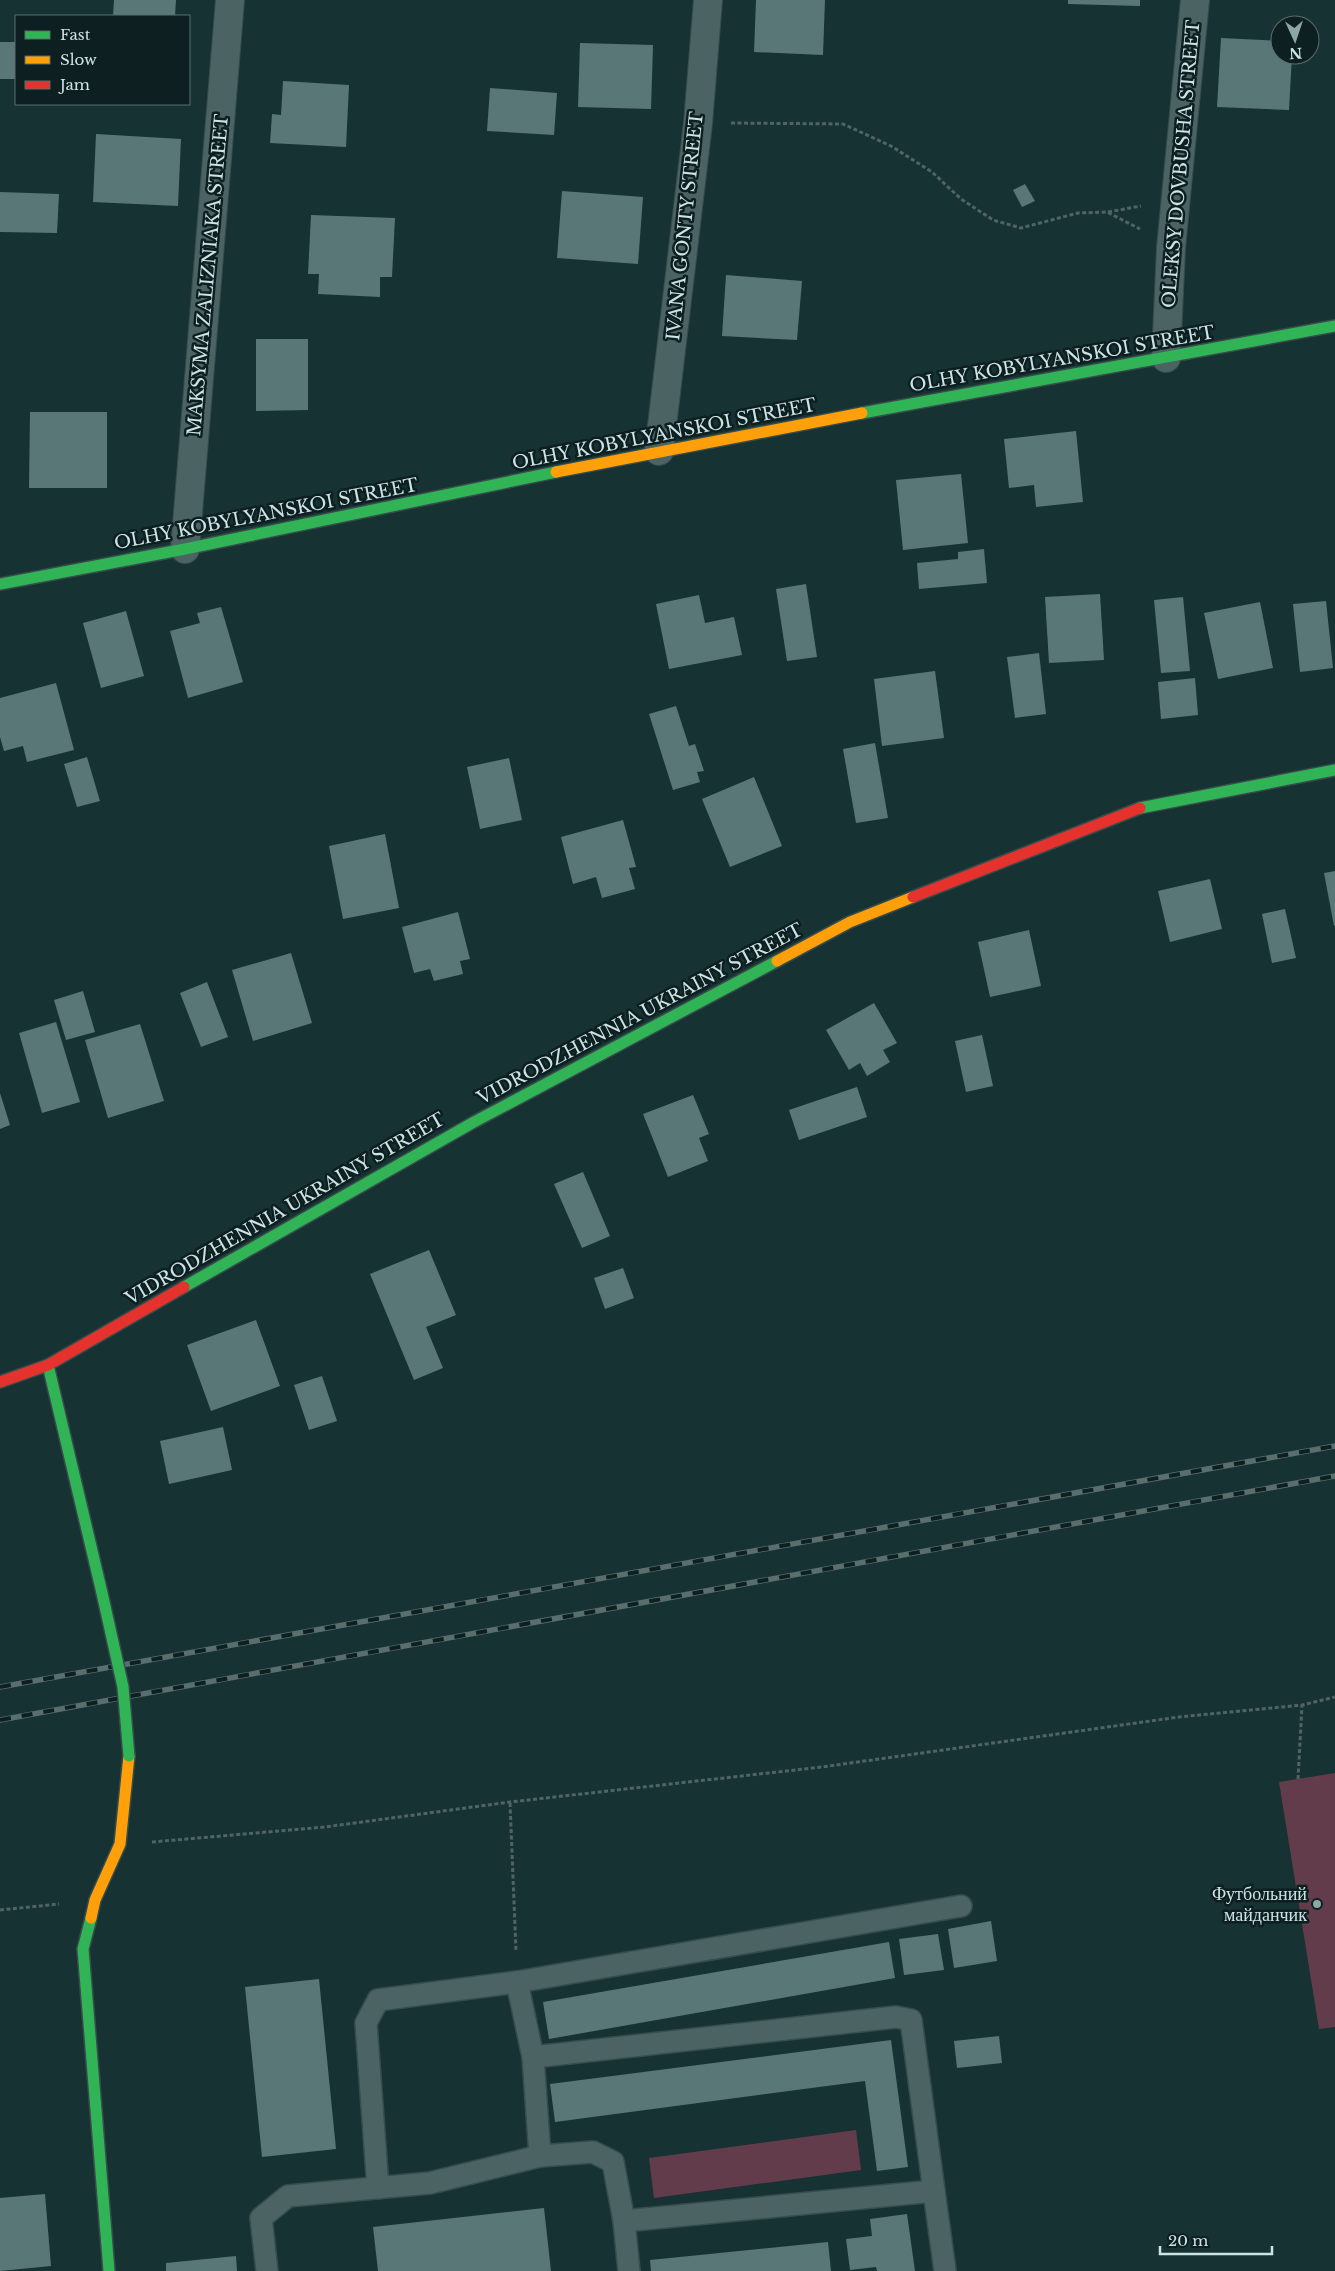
<svg xmlns="http://www.w3.org/2000/svg" width="1335" height="2271" viewBox="0 0 1335 2271" font-family="'Libre Baskerville',serif">
	<rect width="100%" height="100%" fill="#173232"/>
	<g fill="#623c4b">
		<polygon points="1335,1773 1335,2027 1319,2029 1279,1782"/>
		<polygon points="856,2130 861,2170 654,2198 649,2158"/>
	</g>
	<g fill="#5a7778">
		<polygon points="114,0 176,0 175,16 113,16"/>
		<polygon points="756,0 825,0 823,55 754,52"/>
		<polygon points="1068,0 1140,0 1140,6 1068,4"/>
		<polygon points="1221,38 1280,41 1280,55 1292,55 1289,110 1217,107"/>
		<rect x="0" y="42" width="16" height="37"/>
		<polygon points="580,43 653,45 651,109 578,107"/>
		<polygon points="283,81 349,85 346,147 270,143 272,114 281,115"/>
		<polygon points="490,88 557,93 554,135 487,131"/>
		<polygon points="96,134 181,139 178,206 93,202"/>
		<polygon points="1025,184 1035,201 1022,207 1013,190"/>
		<polygon points="562,191 643,197 638,264 557,258"/>
		<polygon points="0,192 59,194 57,233 0,232"/>
		<polygon points="311,215 395,218 392,277 380,277 380,297 318,294 319,274 308,274"/>
		<polygon points="726,275 802,281 797,340 722,336"/>
		<polygon points="256,339 308,339 308,410 256,411"/>
		<polygon points="30,412 107,412 107,488 29,488"/>
		<polygon points="1076,431 1083,502 1036,507 1034,485 1009,488 1004,439"/>
		<polygon points="961,474 968,543 903,550 896,480"/>
		<polygon points="984,549 987,583 919,589 917,563 958,559 958,552"/>
		<polygon points="806,584 817,657 787,661 776,589"/>
		<polygon points="1100,594 1104,660 1049,663 1045,597"/>
		<polygon points="699,595 705,623 734,617 742,655 669,669 656,604"/>
		<polygon points="1183,597 1190,671 1161,673 1154,600"/>
		<polygon points="1326,601 1333,668 1300,672 1293,604"/>
		<polygon points="1260,602 1273,668 1218,679 1204,613"/>
		<polygon points="221,607 243,682 188,698 170,631 200,623 197,613"/>
		<polygon points="126,611 144,676 101,688 83,623"/>
		<polygon points="1039,653 1046,714 1015,718 1007,657"/>
		<polygon points="935,671 944,738 882,746 874,679"/>
		<polygon points="1195,678 1198,715 1161,719 1158,682"/>
		<polygon points="56,683 74,750 27,762 23,746 4,751 0,737 0,698"/>
		<polygon points="676,706 689,746 695,744 704,771 697,772 700,782 673,790 649,714"/>
		<polygon points="875,743 888,818 856,823 843,749"/>
		<polygon points="87,757 100,801 77,807 64,764"/>
		<polygon points="509,758 522,820 480,829 467,767"/>
		<polygon points="754,777 782,846 730,867 702,799"/>
		<polygon points="623,820 636,867 629,868 635,889 602,898 596,877 573,884 561,837"/>
		<polygon points="385,834 399,908 343,919 329,846"/>
		<polygon points="1335,871 1335,925 1334,926 1324,873"/>
		<polygon points="1210,879 1222,929 1170,942 1158,891"/>
		<polygon points="1285,909 1296,958 1272,963 1262,914"/>
		<polygon points="458,912 470,959 460,961 463,974 434,981 430,969 414,973 402,927"/>
		<polygon points="1029,930 1041,986 990,997 978,942"/>
		<polygon points="291,953 312,1023 253,1041 232,970"/>
		<polygon points="207,982 228,1037 201,1047 180,993"/>
		<polygon points="83,991 95,1032 66,1040 54,1000"/>
		<polygon points="874,1003 897,1043 883,1050 890,1062 867,1076 860,1063 849,1070 826,1030"/>
		<polygon points="56,1022 80,1102 42,1113 19,1033"/>
		<polygon points="140,1024 164,1101 108,1118 85,1040"/>
		<polygon points="982,1035 993,1086 966,1092 955,1041"/>
		<polygon points="857,1087 867,1117 799,1140 789,1110"/>
		<polygon points="0,1093 10,1125 0,1129"/>
		<polygon points="693,1095 709,1134 699,1138 708,1161 668,1177 643,1114"/>
		<polygon points="583,1172 610,1236 582,1248 554,1184"/>
		<polygon points="429,1250 456,1315 426,1327 443,1368 414,1380 370,1274"/>
		<polygon points="623,1268 634,1298 605,1309 594,1278"/>
		<polygon points="256,1320 280,1386 211,1411 187,1345"/>
		<polygon points="322,1376 337,1421 309,1430 294,1385"/>
		<polygon points="223,1427 232,1470 169,1484 160,1441"/>
		<polygon points="991,1921 997,1961 954,1968 948,1929"/>
		<polygon points="938,1934 944,1970 904,1975 899,1939"/>
		<polygon points="889,1942 895,1978 549,2039 543,2002"/>
		<polygon points="319,1979 336,2149 262,2157 245,1987"/>
		<polygon points="999,2036 1002,2063 957,2068 954,2041"/>
		<polygon points="891,2040 908,2167 877,2171 865,2081 555,2122 550,2084"/>
		<polygon points="45,2194 51,2266 0,2271 0,2198"/>
		<polygon points="544,2208 551,2271 378,2271 373,2227"/>
		<polygon points="907,2214 915,2271 877,2271 876,2267 850,2270 846,2239 872,2236 870,2219"/>
		<polygon points="828,2242 831,2271 651,2271 650,2260"/>
		<polygon points="236,2256 237,2271 166,2271 166,2263"/>
	</g>
	<g fill="none" stroke-linecap="round" stroke-linejoin="round">
		<defs>
			<g id="lane">
				<polyline points="517,1982 533,2057"/>
				<polyline points="540,2156 533,2057 896,2017 911,2020 934,2191"/>
				<polyline points="378,2188 366,2023 378,2000 517,1982 961,1906"/>
				<polyline points="624,2221 934,2191 945,2271"/>
				<polyline points="267,2271 261,2218 288,2196 430,2183 540,2156 593,2152 613,2162 624,2221 629,2271"/>
			</g>
			<g id="street">
				<polyline points="1166,358 1171,248 1195,0"/>
				<polyline points="659,451 698,123 708,0"/>
				<polyline points="185,549 230,0"/>
			</g>
			<g id="fast">
				<polyline points="862,413 1335,326"/>
				<polyline points="0,584 185,549 556,472"/>
				<polyline points="1140,808 1335,770"/>
				<polyline points="184,1287 474,1122 777,961"/>
				<polyline points="48,1365 102,1593"/>
				<polyline points="91,1918 83,1949 109,2271"/>
			</g>
			<g id="slow">
				<polyline points="556,472 862,413"/>
				<polyline points="777,961 850,922 913,897"/>
				<polyline points="91,1918 95,1900 120,1844 129,1756"/>
			</g>
			<g id="jam">
				<polyline points="913,897 1140,808"/>
				<polyline points="0,1382 48,1365 184,1287"/>
			</g>
		</defs>
		<use href="#lane" stroke="#374c4c" stroke-width="24"/>
		<use href="#street" stroke="#374c4c" stroke-width="30"/>
		<use href="#fast" stroke="#374c4c" stroke-width="14"/>
		<use href="#slow" stroke="#374c4c" stroke-width="14"/>
		<use href="#jam" stroke="#374c4c" stroke-width="14"/>
		<g stroke="#506465" stroke-width="3" stroke-dasharray="4 2.5" stroke-linecap="butt">
			<polyline points="731,123 843,124 891,146 932,172 961,199 993,220 1021,228 1078,213 1107,212 1140,229"/>
			<polyline points="1108,212 1141,206"/>
			<polyline points="1298,1779 1302,1705"/>
			<polyline points="510,1803 516,1951"/>
			<polyline points="152,1842 325,1827 510,1802 822,1767 1179,1717 1302,1705 1335,1697"/>
			<polyline points="0,1910 59,1904"/>
		</g>
		<use href="#lane" stroke="#4b6363" stroke-width="21"/>
		<use href="#street" stroke="#4b6363" stroke-width="28"/>
		<use href="#fast" stroke="#30b455" stroke-width="11"/>
		<use href="#slow" stroke="#ff9f0a" stroke-width="11"/>
		<use href="#jam" stroke="#e5322d" stroke-width="11"/>
		<defs>
			<g id="rail">
				<polyline points="0,1687 1335,1446"/>
				<polyline points="0,1720 1335,1476"/>
			</g>
		</defs>
		<use href="#rail" stroke="#5a6e6e" stroke-width="5.5"/>
		<use href="#rail" stroke="#0d1f20" stroke-width="4" stroke-dasharray="11" stroke-linecap="butt"/>
		<defs>
			<polyline id="fast-bridge" points="102,1593 123,1687 129,1756"/>
		</defs>
		<use href="#fast-bridge" stroke="#374c4c" stroke-width="14" stroke-linecap="butt"/>
		<use href="#fast-bridge" stroke="#30b455" stroke-width="11"/>
	</g>
	<circle fill="#8da6a6" stroke="#0d1f20" stroke-width="2" cx="1317" cy="1904" r="5"/>
	<g text-anchor="middle" stroke-width="5" stroke-linejoin="round" paint-order="stroke">
		<g font-size="18" fill="#cde4e4" stroke="#0d1f20">
			<text transform="translate(1181 164) rotate(-85)" y="6">OLEKSY DOVBUSHA STREET</text>
			<text transform="translate(685 226) rotate(-84)" y="6">IVANA GONTY STREET</text>
			<text transform="translate(208 275) rotate(-85)" y="6">MAKSYMA ZALIZNIAKA STREET</text>
			<text transform="translate(1062 359) rotate(-10)" y="6">OLHY KOBYLYANSKOI STREET</text>
			<text transform="translate(664 434) rotate(-11)" y="6">OLHY KOBYLYANSKOI STREET</text>
			<text transform="translate(266 514) rotate(-11)" y="6">OLHY KOBYLYANSKOI STREET</text>
			<text transform="translate(640 1014) rotate(-28)" y="6">VIDRODZHENNIA UKRAINY STREET</text>
			<text transform="translate(285 1209) rotate(-30)" y="6">VIDRODZHENNIA UKRAINY STREET</text>
		</g>
		<g font-size="18" fill="#cde4e4" stroke="#0d1f20" text-anchor="end">
			<text x="1307" y="1900">Футбольний<tspan x="1307" dy="21">майданчик</tspan></text>
		</g>
	</g>
	<rect x="15" y="15" width="175" height="90" fill="#0d1f20" stroke="#5a6e6e"/>
	<rect x="25" y="31" width="25" height="8" fill="#30b455" stroke="#5a6e6e"/>
	<text x="60" y="40" font-size="15" fill="#cde4e4">Fast</text>
	<rect x="25" y="56" width="25" height="8" fill="#ff9f0a" stroke="#5a6e6e"/>
	<text x="60" y="65" font-size="15" fill="#cde4e4">Slow</text>
	<rect x="25" y="81" width="25" height="8" fill="#e5322d" stroke="#5a6e6e"/>
	<text x="60" y="90" font-size="15" fill="#cde4e4">Jam</text>
	<g transform="translate(1295 40) rotate(177)"><circle r="24" fill="#0d1f20" stroke="#5a6e6e"/>
	<path d="M0-4L9 19L0 12L-9 19Z" fill="#8da6a6"/>
	<text y="-8" font-size="14" font-weight="bold" text-anchor="middle" fill="#cde4e4">N</text>
	</g>
	<path d="M1160 2246v8h112v-8" fill="none" stroke="#cde4e4" stroke-width="2.5"/>
	<text x="1168" y="2246" font-size="15" fill="#cde4e4" stroke="#0d1f20" stroke-width="4" paint-order="stroke">20 m</text>
</svg>
